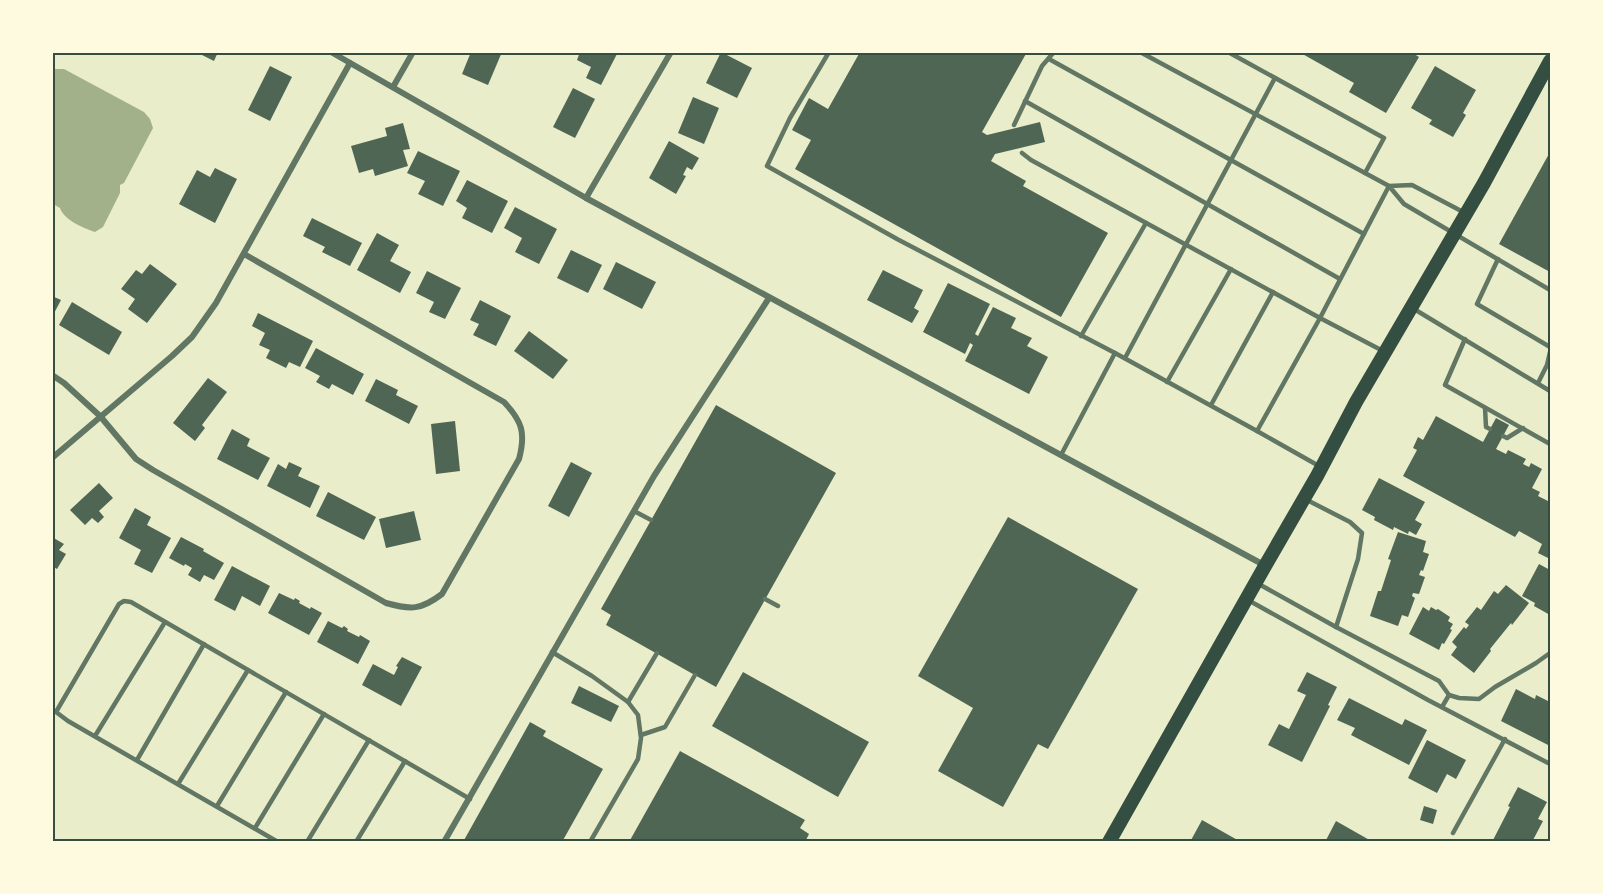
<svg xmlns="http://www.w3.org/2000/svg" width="1603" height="894" viewBox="0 0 1603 894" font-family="Rubik,sans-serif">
	<rect width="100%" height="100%" fill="#e9edc9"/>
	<path fill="#a3b18a" d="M55,69H64L144,112L150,119L153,128L124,183L120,185V193L103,227L95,232C83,228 64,220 60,208L53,204L52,71Z"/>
	<g fill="#4f6655">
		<polygon points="196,52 218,52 214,61"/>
		<polygon points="471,52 502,52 488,85 462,74"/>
		<polygon points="580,52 618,52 601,85 586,78 591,67 577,60"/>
		<polygon points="721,52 752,68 737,98 706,83"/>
		<polygon points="860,52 1027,52 982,132 987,135 1040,122 1045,142 995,154 991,161 1026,181 1023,186 1108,233 1061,317 795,169 811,140 792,130 809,98 828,109"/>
		<polygon points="1299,52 1411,52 1419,57 1386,113 1349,92 1354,83"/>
		<polygon points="270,66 292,77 270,121 248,110"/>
		<polygon points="1435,66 1476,90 1463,113 1466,115 1453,137 1429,124 1432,120 1411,108"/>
		<polygon points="573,88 595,99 575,138 553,127"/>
		<polygon points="693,97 719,108 704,144 678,133"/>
		<polygon points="403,123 410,149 403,150 408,166 375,176 373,169 359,173 351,146 387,136 385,128"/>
		<polygon points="669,141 699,158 692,170 687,167 683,175 686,176 676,194 649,178"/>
		<polygon points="418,151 460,171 443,206 418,194 425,181 407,173"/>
		<polygon points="1550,152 1550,272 1499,244"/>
		<polygon points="215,168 237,179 215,223 179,204 197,170 210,177"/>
		<polygon points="467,180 508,201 492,233 462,218 467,208 456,201"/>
		<polygon points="515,207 557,229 539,264 515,252 522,238 504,228"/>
		<polygon points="312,218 362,243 350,266 322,252 325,247 303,236"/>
		<polygon points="377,233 399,245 390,261 411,272 400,293 357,270"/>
		<polygon points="571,250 602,265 588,293 557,278"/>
		<polygon points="616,262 656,282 642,309 603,289"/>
		<polygon points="150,264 177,284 147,323 128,309 135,299 121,289 136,270 142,274"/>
		<polygon points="883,270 923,290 914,308 919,311 912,323 867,300"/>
		<polygon points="427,271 461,288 445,319 429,312 434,302 416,293"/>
		<polygon points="948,283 990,304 975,334 978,336 993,307 1016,318 1011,328 1032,338 1027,346 1048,357 1029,394 965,361 973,345 970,343 965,354 923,332"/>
		<polygon points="52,296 61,300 52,317"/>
		<polygon points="480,300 511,316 496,346 473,335 479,324 470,320"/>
		<polygon points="72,302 122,332 109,355 59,325"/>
		<polygon points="258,313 313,341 300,367 289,362 286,368 266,358 270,350 259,345 265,333 252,326"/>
		<polygon points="529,331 568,360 553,379 514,351"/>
		<polygon points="316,348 364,374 353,395 332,384 329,389 316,382 320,376 305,368"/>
		<polygon points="208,378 227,392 202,425 205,428 195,441 173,423"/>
		<polygon points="376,379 398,390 396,395 418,406 409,424 365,401"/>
		<polygon points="716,405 836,473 716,687 606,625 611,615 601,609"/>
		<polygon points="1436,416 1483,442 1496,418 1509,425 1496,449 1506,454 1508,450 1526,459 1523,464 1529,467 1531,463 1542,469 1532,488 1540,492 1538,496 1550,502 1550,559 1538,553 1542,544 1519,531 1515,537 1403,476 1417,450 1413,448 1418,437 1423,440"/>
		<polygon points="455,421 460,471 436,474 431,424"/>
		<polygon points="232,429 250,439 247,446 270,458 258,480 217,459"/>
		<polygon points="289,462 302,468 298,476 320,486 310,508 267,486 278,464 286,469"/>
		<polygon points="571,462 592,473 569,517 548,506"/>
		<polygon points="1379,478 1425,502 1415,520 1422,524 1416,535 1409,531 1408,534 1394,527 1393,530 1374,520 1375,517 1362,510"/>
		<polygon points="99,483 113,498 99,511 104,517 98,523 92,518 85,525 70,510"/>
		<polygon points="328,492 376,517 364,540 316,516"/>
		<polygon points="135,508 151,517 147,525 171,538 152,573 134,564 141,550 119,538"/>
		<polygon points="414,511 421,540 386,548 379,519"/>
		<polygon points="1008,517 1138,589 1048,749 1038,744 1003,807 938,771 973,708 918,676"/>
		<polygon points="1398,532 1426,541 1423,552 1429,554 1423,571 1421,570 1419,575 1425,577 1419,594 1413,593 1412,596 1415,598 1408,617 1402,615 1398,626 1370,616 1378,591 1381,591 1391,560 1388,559"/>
		<polygon points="52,537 64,544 59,550 66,554 57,569 52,566"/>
		<polygon points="181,537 204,549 203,551 224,563 214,580 204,575 200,582 188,575 192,568 185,564 184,566 169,558"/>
		<polygon points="1539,564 1550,570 1550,615 1534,606 1535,603 1522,596"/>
		<polygon points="232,566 270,586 260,606 242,596 235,611 214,600"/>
		<polygon points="1506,585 1529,603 1512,625 1511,623 1490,649 1491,651 1474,673 1451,655 1457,647 1452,642 1464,627 1466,629 1469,625 1465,622 1477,607 1481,610 1494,591 1498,594"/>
		<polygon points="279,593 294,600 295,598 300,601 299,603 310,609 311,607 322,613 309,635 268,613"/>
		<polygon points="1423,607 1429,611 1431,607 1436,610 1438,609 1450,617 1448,621 1453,624 1450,629 1452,630 1444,644 1442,643 1439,650 1409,634"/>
		<polygon points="328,621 342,628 344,626 348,629 347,631 359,637 360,635 370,641 358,664 317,642"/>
		<polygon points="402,657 422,667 401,706 362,685 373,664 394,675 398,667 396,666"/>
		<polygon points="743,672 869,742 838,797 712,726"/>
		<polygon points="1307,672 1337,687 1328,705 1330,706 1302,762 1268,745 1279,724 1289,729 1306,695 1297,691"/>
		<polygon points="579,686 619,706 611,722 571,703"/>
		<polygon points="1516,689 1535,699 1536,695 1550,702 1550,746 1501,721"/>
		<polygon points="1349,698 1402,725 1405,719 1427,730 1409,765 1351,735 1355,728 1337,720"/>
		<polygon points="530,722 546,731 543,736 603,769 562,842 463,842"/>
		<polygon points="1427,740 1466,760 1456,779 1447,774 1437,793 1408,778"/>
		<polygon points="680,751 805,820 800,828 809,834 805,842 629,842"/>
		<polygon points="1518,787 1547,802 1538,819 1543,821 1532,842 1492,842 1510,807 1508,806"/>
		<polygon points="1424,806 1437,810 1433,824 1420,820"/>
		<polygon points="1202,820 1241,842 1190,842"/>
		<polygon points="1336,821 1373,842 1325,842"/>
	</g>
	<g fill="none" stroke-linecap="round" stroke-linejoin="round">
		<g stroke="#617663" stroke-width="4.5">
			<polyline points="829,52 790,118 767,166 897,239 1115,353"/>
			<polyline points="1140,52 1365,173"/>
			<polyline points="1228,52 1384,138 1365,173 1389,186 1320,318 1383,351"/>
			<polyline points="1049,59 1364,234"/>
			<polyline points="1025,101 1340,279"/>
			<polyline points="1014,125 1042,66 1054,52"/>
			<polyline points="1022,153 1031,160 1320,318 1257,431 1319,466"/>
			<polyline points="1465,213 1412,185 1389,186 1404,204 1550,290"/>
			<polyline points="1498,259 1477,304 1550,347"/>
			<polyline points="1414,309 1550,391"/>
			<polyline points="1081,336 1146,223"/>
			<polyline points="1465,339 1445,385 1550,444"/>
			<polyline points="1125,358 1275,78"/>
			<polyline points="1167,382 1231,269"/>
			<polyline points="1538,383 1547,365 1550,352"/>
			<polyline points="1211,405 1273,292"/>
			<polyline points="1485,408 1486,427 1490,429"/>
			<polyline points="1503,436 1507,438 1523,428"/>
			<polyline points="1061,455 1115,353 1257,431"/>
			<polyline points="1307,500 1350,522 1362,533 1358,559 1336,627"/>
			<polyline points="634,511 651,520"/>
			<polyline points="1257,583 1336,627 1439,681 1449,695 1442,707"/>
			<polyline points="765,599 778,606"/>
			<polyline points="1248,600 1428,700 1550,764"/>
			<polyline points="552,652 592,676 628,702 638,715 641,738 638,759 590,842"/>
			<polyline points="1449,695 1459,698 1479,699 1495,687 1536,663 1550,653"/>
			<polyline points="628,702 657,653"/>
			<polyline points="641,735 665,727 695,675"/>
			<polyline points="95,736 165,622"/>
			<polyline points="137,760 204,644"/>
			<polyline points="178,784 248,670"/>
			<polyline points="217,806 286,692"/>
			<polyline points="255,828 324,714"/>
			<polyline points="1453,833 1505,739"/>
			<polyline points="278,842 68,721 56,712 119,604 124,601 131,602 470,799"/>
			<polyline points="307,842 369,740"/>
			<polyline points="356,842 405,761"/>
		</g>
		<g stroke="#617663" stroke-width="6">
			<polyline points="331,52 586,198 1264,565"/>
			<polyline points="393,87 413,52"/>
			<polyline points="586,198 671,52"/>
			<path d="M52,375L64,383L100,416L136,459L153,470L386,603C411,610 421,610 442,594L519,459C526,433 522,421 504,402L244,254"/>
			<polyline points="52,458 172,356 192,337 216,303 350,63"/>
			<polyline points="444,842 654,476 769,298"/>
		</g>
		<polyline stroke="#344e41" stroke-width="14" points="1109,842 1265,566 1317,476 1356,402 1484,183 1550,61"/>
	</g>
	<rect width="1603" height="894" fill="none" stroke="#fefae0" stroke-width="108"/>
	<rect x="54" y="54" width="1495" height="786" fill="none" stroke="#344e41" stroke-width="2"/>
</svg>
